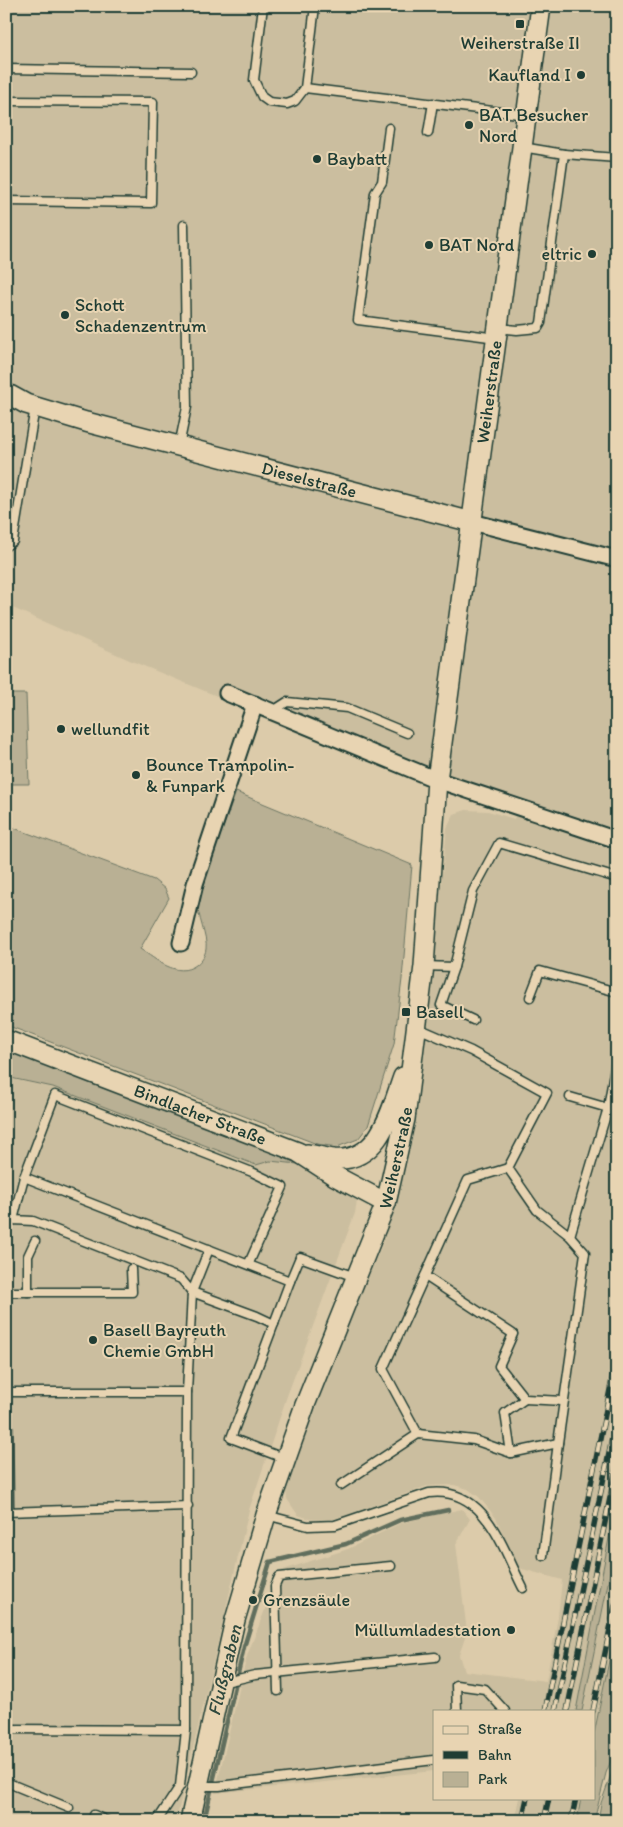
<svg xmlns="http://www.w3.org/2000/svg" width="623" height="1827" viewBox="0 0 623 1827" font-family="Itim,sans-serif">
	<rect width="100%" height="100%" fill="#dccbaa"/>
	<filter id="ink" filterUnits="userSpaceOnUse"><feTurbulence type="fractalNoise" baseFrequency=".02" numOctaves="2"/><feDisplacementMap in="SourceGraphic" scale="10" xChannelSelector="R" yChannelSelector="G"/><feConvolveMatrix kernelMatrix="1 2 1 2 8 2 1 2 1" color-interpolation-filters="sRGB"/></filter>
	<g filter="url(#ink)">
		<g fill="#cbbe9f">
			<polygon points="6,6 617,6 617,832 500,797 256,712 134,662 6,605"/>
			<polygon points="466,810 488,811 514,819 515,816 617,849 617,1622 594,1734 594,1711 434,1711 434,1771 215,1793 247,1656 280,1571 348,1549 401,1523 462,1509 470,1519 456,1544 467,1632 459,1655 464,1671 546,1681 558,1617 562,1580 519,1568 496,1518 479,1497 468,1489 454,1485 427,1486 348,1515 333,1519 319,1520 310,1519 298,1515 287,1499 286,1491 286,1481 311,1409 383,1243 407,1164 422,1070 447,828 454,814"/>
			<polygon points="6,1078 53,1087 256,1165 270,1161 298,1164 349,1191 357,1200 355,1213 287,1396 249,1510 176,1821 6,1821"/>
			<polygon points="519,1798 581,1798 577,1821 514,1821"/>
		</g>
		<g fill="#b9b094" stroke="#6c7664">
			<polygon points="6,694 26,694 29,784 6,784"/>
			<path d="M236,792L412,865L402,979L394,1044L375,1104L368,1126L358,1139L337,1147L317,1144L6,1025V825L154,880L165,889L169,898L140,949C156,959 177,979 196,965C201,961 205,956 206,949C208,938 197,916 197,899Z"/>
			<polygon points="6,1049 226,1133 298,1164 270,1161 256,1165 53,1087 6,1077"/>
			<polygon points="617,1496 617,1539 582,1711 576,1711"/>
			<polygon points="617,1622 617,1746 606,1773 594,1821 577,1821 581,1798 594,1798 594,1734"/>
			<polygon points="617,1758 617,1821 598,1821 601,1803"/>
		</g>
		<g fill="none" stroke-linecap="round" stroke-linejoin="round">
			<polyline stroke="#606e5d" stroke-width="4.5" points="204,1821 244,1647 270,1562 346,1544 400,1520 448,1510"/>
			<defs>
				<g id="service">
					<polyline points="263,6 254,80 262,97 269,102 287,104 295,101 305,88 315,6"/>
					<polyline points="6,69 191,72"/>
					<polyline points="305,88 526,115"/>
					<polyline points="6,101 153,102 151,203 6,201"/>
					<polyline points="389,128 382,182 375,193 358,320 497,338"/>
					<polyline points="428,133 433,103"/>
					<polyline points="564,154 617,158"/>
					<polyline points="498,328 517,330 538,328 541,323 564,154 522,147"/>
					<polyline points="179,446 187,407 184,225"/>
					<polyline points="6,546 13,541 35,407"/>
					<polyline points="273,711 287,702 347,708 407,733"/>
					<polyline points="424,966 454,967 473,891 499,843 617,878"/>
					<polyline points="454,967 441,1005 473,1020"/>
					<polyline points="530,997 540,971 617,992"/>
					<polyline points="570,1097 608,1108"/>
					<polyline points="508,1168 537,1210 570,1236 585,1253 558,1443"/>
					<polyline points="13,1220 24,1177"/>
					<polyline points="6,1223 13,1220 33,1221 181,1279 192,1292 257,1316 274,1324"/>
					<polyline points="570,1236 608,1108 617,1054"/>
					<polyline points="249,1263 283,1187 252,1172 55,1095 24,1177 290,1281"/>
					<polyline points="425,1276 513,1334 499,1366 525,1399 505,1413 511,1453"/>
					<polyline points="6,1292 132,1292 131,1269"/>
					<polyline points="28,1292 28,1256 35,1241"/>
					<polyline points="6,1392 187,1392"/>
					<polyline points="525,1399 563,1401"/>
					<polyline points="8,1414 9,1512"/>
					<polyline points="418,1434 474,1440 511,1453 558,1443 543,1556"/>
					<polyline points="286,1459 231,1438 290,1281 300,1257 355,1277"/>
					<polyline points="341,1485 418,1434 383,1369 468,1180 508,1168 547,1093 471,1051 418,1028"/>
					<polyline points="6,1512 188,1506"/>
					<path d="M266,1515L308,1526L335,1525L429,1493C485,1486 502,1547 523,1588"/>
					<polyline points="221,1683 255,1675 435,1657"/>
					<polyline points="278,1691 275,1586 279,1577 391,1566"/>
					<polyline points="457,1711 456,1685 485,1689 505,1711"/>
					<polyline points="6,1729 186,1730 187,1392 192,1292 209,1249"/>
					<polyline points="6,1782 69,1808"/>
					<polyline points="199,1786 219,1786 434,1760"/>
					<polyline points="94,1815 107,1821"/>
					<polyline points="157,1821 180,1786 186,1730"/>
				</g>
				<g id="minor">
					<polyline points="472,522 617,559"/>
					<polyline points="227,693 437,780 617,840"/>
					<polyline points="181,943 195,884 255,704"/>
				</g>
				<g id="tertiary">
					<path id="s1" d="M6,393L26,404L86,422L472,522"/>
					<path id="s2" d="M6,1040L298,1152L335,1176L386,1203"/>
					<path d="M307,1154C316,1155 325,1158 334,1159C380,1163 391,1110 403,1077"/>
					<path id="s3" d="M190,1821L235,1620L266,1515L305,1405L386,1203L405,1119L424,966L437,780L541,6"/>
				</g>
			</defs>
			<use href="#service" stroke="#1f3d34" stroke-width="11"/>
			<use href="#minor" stroke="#1f3d34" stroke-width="19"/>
			<use href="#tertiary" stroke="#1f3d34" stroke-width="22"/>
			<use href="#service" stroke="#e8d4b2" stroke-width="8"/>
			<use href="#minor" stroke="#e8d4b2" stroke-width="15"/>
			<use href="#tertiary" stroke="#e8d4b2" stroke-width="19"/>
			<defs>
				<g id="rail">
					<polyline points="545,1711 617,1355"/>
					<polyline points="555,1711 617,1415"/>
					<polyline points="567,1711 617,1463"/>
					<polyline points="593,1711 617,1595"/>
					<polyline points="522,1821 527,1798"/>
					<polyline points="544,1821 549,1798"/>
					<polyline points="571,1821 576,1798"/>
				</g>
			</defs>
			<use href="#rail" stroke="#1f3d34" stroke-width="5.5"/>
			<use href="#rail" stroke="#e8d4b2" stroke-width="4" stroke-dasharray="11" stroke-linecap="butt"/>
		</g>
	</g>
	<g fill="#1f3d34" stroke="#e8d4b2" stroke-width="2">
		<rect x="515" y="19" width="10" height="10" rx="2.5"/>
		<circle cx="581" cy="75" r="5"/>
		<circle cx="469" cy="125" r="5"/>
		<circle cx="317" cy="159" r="5"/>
		<circle cx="429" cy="245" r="5"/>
		<circle cx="592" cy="254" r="5"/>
		<circle cx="65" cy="315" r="5"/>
		<circle cx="61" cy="729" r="5"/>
		<circle cx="136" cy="775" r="5"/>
		<rect x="401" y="1007" width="10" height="10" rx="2.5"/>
		<circle cx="93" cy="1340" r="5"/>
		<circle cx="253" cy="1600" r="5"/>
		<circle cx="511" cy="1630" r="5"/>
	</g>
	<g text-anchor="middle" stroke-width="4" stroke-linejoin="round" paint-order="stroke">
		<g font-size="18" fill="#1f3d34" stroke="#e8d4b2" text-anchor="start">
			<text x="520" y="49" text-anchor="middle">Weiherstraße II</text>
			<text x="571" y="81" text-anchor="end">Kaufland I</text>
			<text x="479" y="121">BAT Besucher<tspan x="479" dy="21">Nord</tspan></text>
			<text x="327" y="165">Baybatt</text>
			<text x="439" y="251">BAT Nord</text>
			<text x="582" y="260" text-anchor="end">eltric</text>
			<text x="75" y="311">Schott<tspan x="75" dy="21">Schadenzentrum</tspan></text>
			<text x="71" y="735">wellundfit</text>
			<text x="146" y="771">Bounce Trampolin-<tspan x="146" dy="21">&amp; Funpark</tspan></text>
			<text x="416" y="1018">Basell</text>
			<text x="103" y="1336">Basell Bayreuth<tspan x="103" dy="21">Chemie GmbH</tspan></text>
			<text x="263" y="1606">Grenzsäule</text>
			<text x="501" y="1636" text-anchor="end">Müllumladestation</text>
		</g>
		<g font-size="18" fill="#1f3d34" stroke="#e8d4b2">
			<text dy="6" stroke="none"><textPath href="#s3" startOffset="1468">Weiherstraße</textPath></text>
			<text dy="6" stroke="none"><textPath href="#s1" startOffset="316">Dieselstraße</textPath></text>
			<text dy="6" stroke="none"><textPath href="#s2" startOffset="208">Bindlacher Straße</textPath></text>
			<text dy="6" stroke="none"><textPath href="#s3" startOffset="696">Weiherstraße</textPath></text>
		</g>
		<g font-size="19" font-style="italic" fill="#2f493e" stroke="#e8d4b2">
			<text transform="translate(224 1670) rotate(-76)" y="7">Flußgraben</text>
		</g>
	</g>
	<rect width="623" height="1827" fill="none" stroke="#e8d4b2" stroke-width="25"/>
	<rect x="12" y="12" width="598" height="1802" fill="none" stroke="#1f3d34" stroke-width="2" filter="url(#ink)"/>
	<rect x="433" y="1710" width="162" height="90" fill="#e8d4b2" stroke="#989880"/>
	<rect x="443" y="1726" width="25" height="8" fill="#e8d4b2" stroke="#989880"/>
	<text x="478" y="1734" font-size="15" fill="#1f3d34">Straße</text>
	<rect x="443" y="1751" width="25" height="8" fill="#1f3d34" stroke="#989880"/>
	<text x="478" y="1760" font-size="15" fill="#1f3d34">Bahn</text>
	<rect x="443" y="1772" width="25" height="15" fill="#b9b094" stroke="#989880"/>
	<text x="478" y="1784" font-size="15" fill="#1f3d34">Park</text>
</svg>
